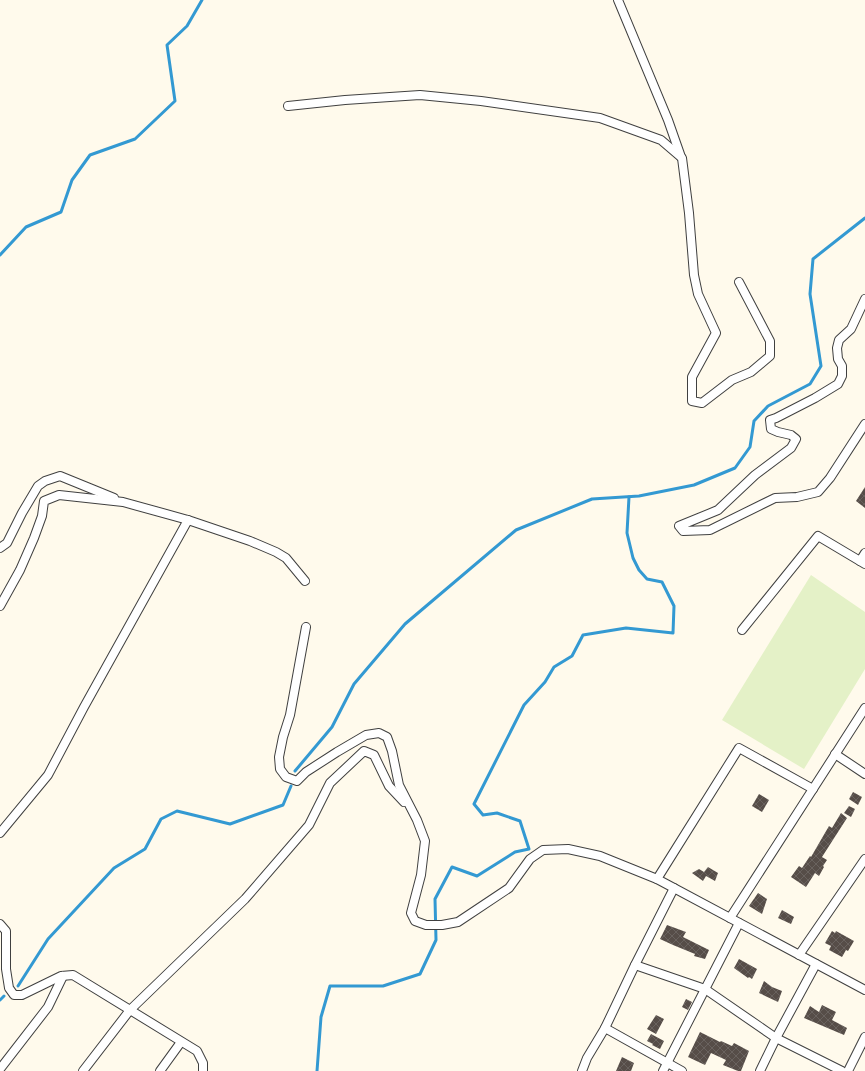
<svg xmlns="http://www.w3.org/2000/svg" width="865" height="1071" viewBox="0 0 865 1071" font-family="Literata,serif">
	<defs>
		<pattern id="building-cross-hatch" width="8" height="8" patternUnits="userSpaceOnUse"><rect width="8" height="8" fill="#564d48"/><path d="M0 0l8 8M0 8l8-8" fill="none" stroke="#69625e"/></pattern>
	</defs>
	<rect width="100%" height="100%" fill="#fffaec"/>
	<polygon fill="#e4f1c7" points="811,575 865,612 865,669 804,769 722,720"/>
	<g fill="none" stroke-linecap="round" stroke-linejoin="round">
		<g stroke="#3399d2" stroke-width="3">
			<polyline points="0,255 26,227 61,212 72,180 90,155 135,139 175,101 167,45 187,26 202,0"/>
			<polyline points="295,771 332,727 354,684 405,624 516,530 592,499 639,496 694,485 735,468 750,447 754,421 768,406 810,384 821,366 810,294 813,259 865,218"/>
			<polyline points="18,986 48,939 114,868 145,849 161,819 177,811 230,824 283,805 291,786"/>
			<polyline points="0,1000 4,996"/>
			<polyline points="317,1071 321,1017 330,986 383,986 420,974 436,940 435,899 452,867 477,876 515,852 529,849 520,821 497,813 483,815 474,804 524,705 545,682 554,667 572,656 583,635 626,628 673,633 674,606 662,582 647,579 639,570 633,558 627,533 629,497"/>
		</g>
	</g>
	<g fill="url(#building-cross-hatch)">
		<polygon points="865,487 865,508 856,501"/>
		<polygon points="853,792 862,797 858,805 849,799"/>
		<polygon points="759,794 769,800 762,812 752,806"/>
		<polygon points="849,806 855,809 851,817 844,813"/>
		<polygon points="841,813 847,818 822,857 827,860 823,866 824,867 819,876 815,873 806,887 791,877 799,866 802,868 810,856 811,857 829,826 832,828"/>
		<polygon points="708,867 718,873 715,881 706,876 703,881 692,873 699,869 704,872"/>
		<polygon points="758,893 767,899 762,914 749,906"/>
		<polygon points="782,910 794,917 791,924 778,918"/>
		<polygon points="667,925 686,932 683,937 709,950 705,959 694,956 695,954 673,945 660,939"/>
		<polygon points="832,931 835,933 836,931 854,941 848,951 846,950 842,957 829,950 831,946 825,943"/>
		<polygon points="739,959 757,969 752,979 749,977 748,978 734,968"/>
		<polygon points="764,981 772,987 782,991 778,1002 759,993"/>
		<polygon points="686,999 692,1002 688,1010 682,1007"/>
		<polygon points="822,1005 836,1012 832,1020 847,1028 844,1035 804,1018 810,1006 819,1012"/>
		<polygon points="656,1015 664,1019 656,1034 647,1029"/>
		<polygon points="700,1032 720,1042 721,1041 732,1046 734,1043 749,1051 741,1071 738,1071 723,1065 726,1060 711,1053 705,1065 688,1057"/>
		<polygon points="651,1034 664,1041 660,1049 652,1045 653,1044 647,1041"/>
		<polygon points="622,1057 634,1063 631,1071 616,1071"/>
	</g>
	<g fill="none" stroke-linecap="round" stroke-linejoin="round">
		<defs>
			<g id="street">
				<polyline points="618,0 668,120 681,157"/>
				<polyline points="288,106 345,100 420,95 481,101 600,118 661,140 682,158 689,213 694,275 698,294 716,333 692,377 692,401 702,403 732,380 751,372 770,356 770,341 739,282"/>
				<polyline points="865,299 851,329 839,340 837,348 838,359 842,366 842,376 838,384 815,398 776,418 770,420 771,429 778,432 791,435 796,439 791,448 755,475 718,510 679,526 683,531 710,530 775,498 797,497 818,492 830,478 865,424"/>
				<polyline points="0,548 7,543 22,513 38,486 45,481 60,476 114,498"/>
				<polyline points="860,561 865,553"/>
				<polyline points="0,606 20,570 34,538 42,516 44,501 59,495 123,502 188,520 250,541 276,552 286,558 305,581"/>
				<polyline points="306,627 290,715 283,737 279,757 280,769 286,777 297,781 306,772 337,752 366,735 379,733 387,737 392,751 399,785 417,820 425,841 421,875 411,913 415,921 426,925 442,925 458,922 509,888 530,859 543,850 568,849 600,856 657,879 865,990"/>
				<polyline points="742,630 818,536 865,564"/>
				<polyline points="835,754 865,774"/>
				<polyline points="0,833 48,775 84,707 188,520"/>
				<polyline points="657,879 739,748 813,789"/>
				<polyline points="730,918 865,708"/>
				<polyline points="0,924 6,931 6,969 9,988 14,995 22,995 61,976 73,975 197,1051 203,1063 203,1071"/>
				<polyline points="799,955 865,859"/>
				<polyline points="635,965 705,989 776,1038 842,1071"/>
				<polyline points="605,1028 682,1071"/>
				<polyline points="0,1069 48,1007 63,976"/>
				<polyline points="83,1071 130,1010 245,899 309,825 330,783 364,751 374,755 389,786 404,802"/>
				<polyline points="160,1071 181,1042"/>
				<polyline points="582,1071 587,1058 605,1028 635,965 674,888"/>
				<polyline points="663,1071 739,923"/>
				<polyline points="760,1071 776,1038 816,964"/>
				<polyline points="848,1071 865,1037"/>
			</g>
		</defs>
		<use href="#street" stroke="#404040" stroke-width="10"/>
		<use href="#street" stroke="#fff" stroke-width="8"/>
	</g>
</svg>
